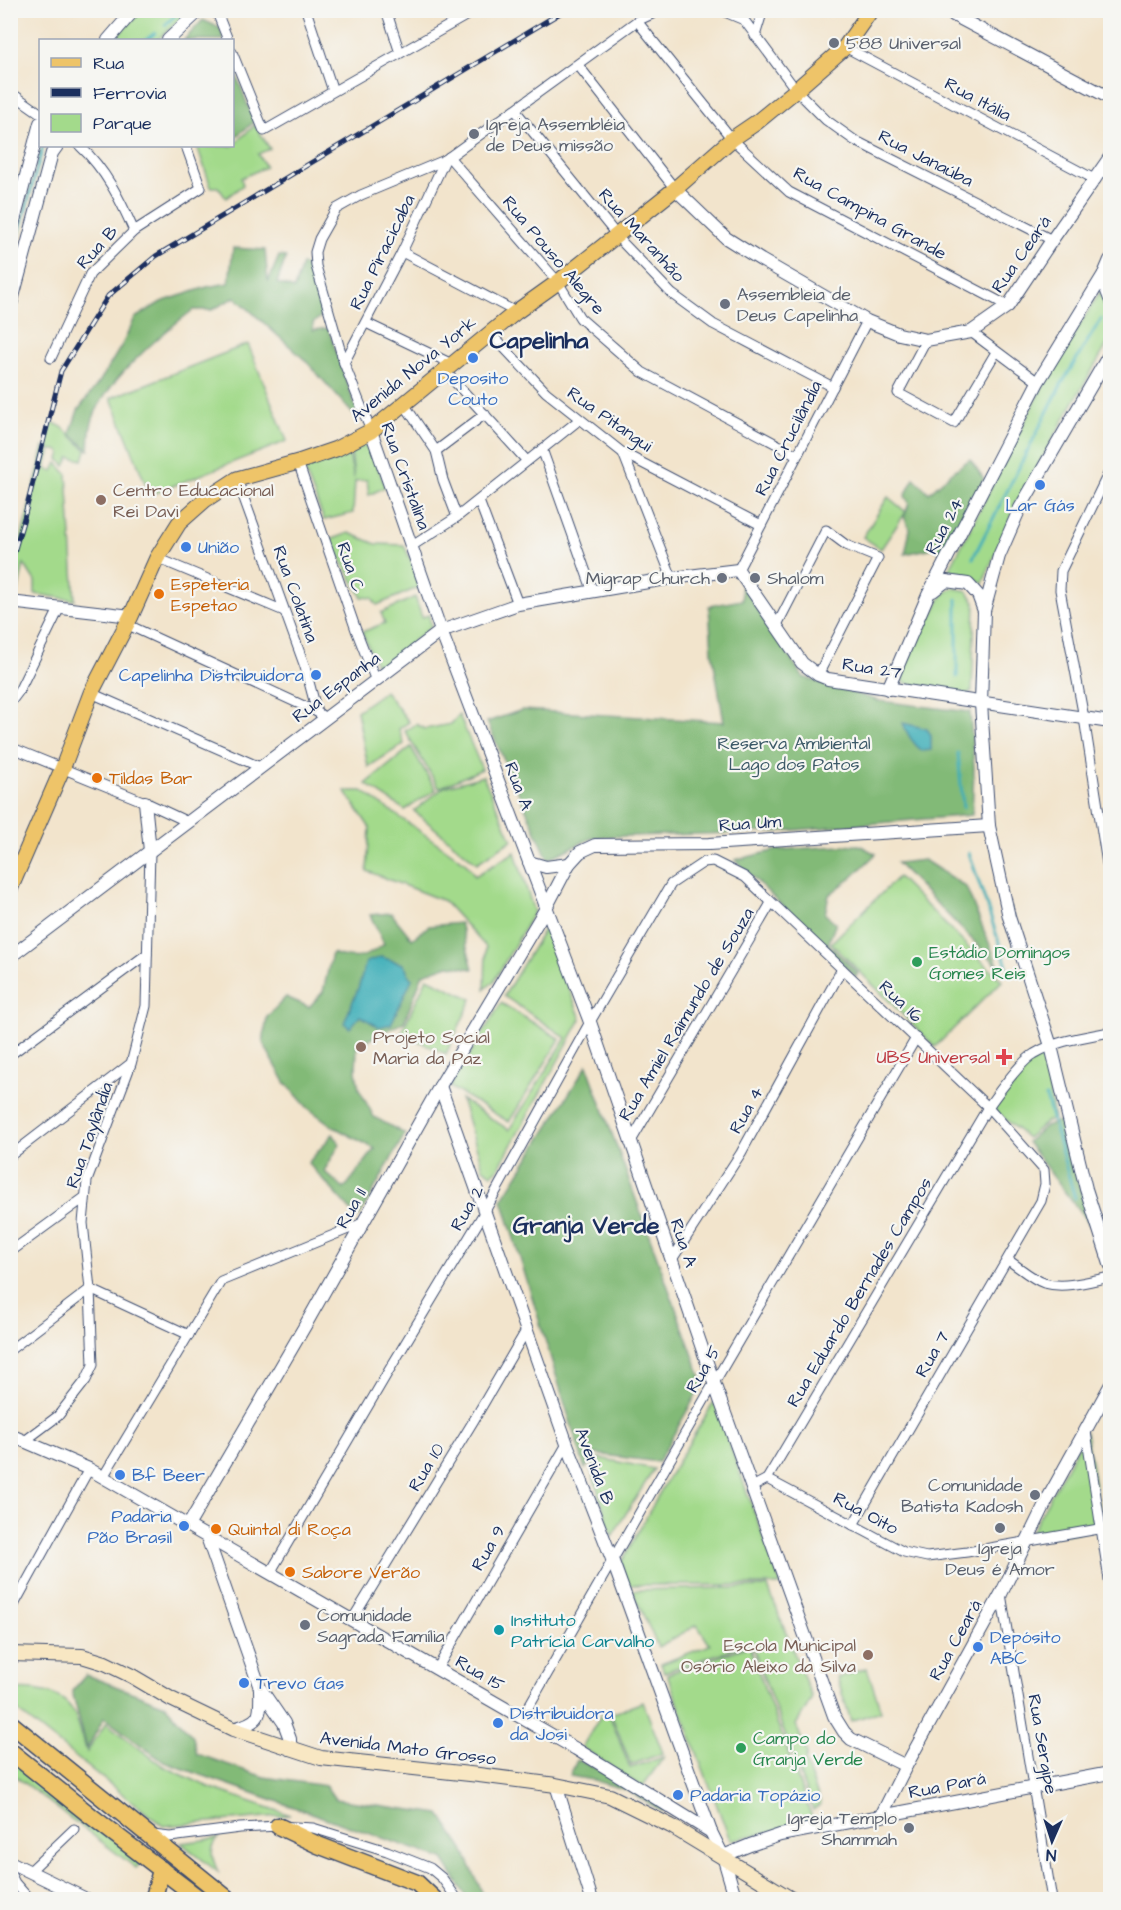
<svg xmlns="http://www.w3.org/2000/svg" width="1121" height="1910" viewBox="0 0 1121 1910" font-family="'Architects Daughter',sans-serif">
	<rect width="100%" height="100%" fill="#f6f6f2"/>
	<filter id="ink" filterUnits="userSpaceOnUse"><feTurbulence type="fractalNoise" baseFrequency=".0167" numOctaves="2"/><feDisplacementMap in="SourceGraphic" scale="12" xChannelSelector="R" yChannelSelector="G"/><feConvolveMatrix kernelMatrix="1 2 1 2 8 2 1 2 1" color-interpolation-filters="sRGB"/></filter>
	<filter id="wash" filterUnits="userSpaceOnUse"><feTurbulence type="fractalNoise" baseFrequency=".008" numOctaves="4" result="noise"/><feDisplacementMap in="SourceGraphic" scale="24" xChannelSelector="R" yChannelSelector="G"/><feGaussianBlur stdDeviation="1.35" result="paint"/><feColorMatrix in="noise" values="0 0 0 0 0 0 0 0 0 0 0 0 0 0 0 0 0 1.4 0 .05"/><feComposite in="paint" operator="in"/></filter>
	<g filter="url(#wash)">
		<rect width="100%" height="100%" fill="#f2e4cc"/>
		<g fill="#a3da8b" stroke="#5f8474" stroke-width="1.5">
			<polygon points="142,11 190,11 157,40 113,40"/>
			<polygon points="255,125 270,149 258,154 266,167 241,178 243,185 226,198 218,187 211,187 197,146 232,146"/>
			<polygon points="1100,292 1110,307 1110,340 1073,403 1017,503 983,583 963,573 948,572 1047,378"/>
			<polygon points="248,344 287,441 150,495 111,398"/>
			<polygon points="52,422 62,427 86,450 83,460 70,457 65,466 59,459 61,453 57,450 50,450 47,440"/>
			<polygon points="365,445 373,451 385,487 369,495 367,480 355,481 353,513 324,520 304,469 349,454 354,478 351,451"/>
			<polygon points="44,447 50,453 45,469 53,471 57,463 67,474 75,600 35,594 35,581 24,564 18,592 11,591 11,579"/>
			<polygon points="888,497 906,512 881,549 863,537"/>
			<polygon points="349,533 376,544 404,545 422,586 377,605 372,598 362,597 330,540"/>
			<polygon points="954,588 967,591 975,602 972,691 967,694 905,683 902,678 902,670 942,596 950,589"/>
			<polygon points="415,597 422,617 429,615 431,627 378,669 362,632 385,623 381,613"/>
			<polygon points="385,691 409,722 399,729 404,744 368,767 357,711"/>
			<polygon points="459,715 482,769 439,788 405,731 416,724 425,729 451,724"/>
			<polygon points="411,747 436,790 405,810 366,784"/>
			<polygon points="483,776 512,840 477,863 414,811 444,787"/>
			<polygon points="345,791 362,791 466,863 475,876 515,852 534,912 494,981 485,989 486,947 444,901 367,871 370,828"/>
			<polygon points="898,877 1002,981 935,1047 831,943"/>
			<polygon points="545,928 581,1019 498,1169 492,1174 483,1168 461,1099 509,1130 566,1038 504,996"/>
			<polygon points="427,978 472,999 446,1054 401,1033"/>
			<polygon points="501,1003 560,1039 509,1122 450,1087"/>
			<polygon points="1044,1052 1054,1119 1046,1122 1027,1138 991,1107 1027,1059"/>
			<polygon points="714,1402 781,1585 626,1585 621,1563 668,1478"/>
			<polygon points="1086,1432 1102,1528 1026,1541"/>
			<polygon points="599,1458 654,1469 612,1536 591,1469"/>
			<polygon points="768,1587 812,1698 796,1725 807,1753 805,1762 821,1804 813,1810 751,1643 664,1672 661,1664 710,1645 697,1625 658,1647 632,1590"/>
			<polygon points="749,1646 814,1823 730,1840 667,1674"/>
			<polygon points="867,1668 881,1711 851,1721 837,1678"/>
			<path d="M11,1688L13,1690C32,1688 62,1691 73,1711C80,1723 82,1739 87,1752L106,1723L163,1766L211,1788L290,1815L163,1826L11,1706Z"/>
			<polygon points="643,1702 663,1753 631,1765 611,1714"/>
			<polygon points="608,1711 630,1768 664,1757 642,1787 582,1747 603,1712"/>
			<polygon points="10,1756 142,1862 136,1868 11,1773"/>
			<path d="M218,1838C208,1850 213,1860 218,1872L181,1843Z"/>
		</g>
		<g fill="#82ba77" stroke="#4e746a" stroke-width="1.5">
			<polygon points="203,20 220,28 224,40 184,40"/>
			<polygon points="232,63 254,122 234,138 232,136"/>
			<path d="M233,248L265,250L268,282L279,256L286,257L277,283L294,289L302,264L310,268L324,314L313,323V330L328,328L357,411L354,415L306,361L235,297L212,310H193C161,334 99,386 91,426C89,434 90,442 89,450L70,434L78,410L100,381L122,345L135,318L161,302L207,287L229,283Z"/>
			<polygon points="970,459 984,479 944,555 933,548 905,554 910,529 904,517 909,503 905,496 914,478 929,493 950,474"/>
			<polygon points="741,584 803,677 879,701 970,712 974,768 972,815 772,832 594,837 548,859 487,722 522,710 724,722 712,652 709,606 742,600"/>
			<polygon points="859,845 876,854 850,879 829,895 825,914 836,923 828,944 858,973 856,977 735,860 777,850"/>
			<polygon points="924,860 966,887 999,967 897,863"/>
			<path d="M391,913L412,939L429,926L460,923L473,969L449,965L423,974L404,1022L357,1046L356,1071L359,1089L374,1117L405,1134L360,1215L357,1217L308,1163L333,1134L340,1144L324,1171L344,1189L375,1149L334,1127L308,1108L285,1082L263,1043L267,1017L286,997L309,1007L323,992L332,953C354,961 365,959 384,944L370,915Z"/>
			<polygon points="587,1065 703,1383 658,1462 596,1454 585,1469 502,1200"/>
			<polygon points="1062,1120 1090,1225 1027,1142 1045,1126"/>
			<polygon points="86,1675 165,1705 193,1737 197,1754 264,1777 326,1786 335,1799 440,1814 463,1849 485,1899 468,1899 443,1859 164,1762 104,1718 87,1749 72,1691"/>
			<polygon points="577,1760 606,1773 665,1808 662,1811 627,1790 592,1780 570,1776"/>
		</g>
		<g fill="#3daeb8" stroke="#2c6e8b" stroke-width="1.5">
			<path d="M903,723L927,729L931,735V750L922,751C912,743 907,734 903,723Z"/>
			<polygon points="381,957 403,964 412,979 391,1024 379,1027 360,1016 350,1028 344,1023 359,986 366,962"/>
		</g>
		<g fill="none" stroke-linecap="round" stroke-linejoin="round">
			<g stroke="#3daeb8" stroke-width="3">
				<polyline points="165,25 181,10"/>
				<polyline points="146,40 155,33"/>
				<polyline points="12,260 43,146"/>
				<polyline points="973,558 1061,385 1101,319"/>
				<polyline points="957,677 957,599"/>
				<polyline points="958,753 963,807"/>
				<polyline points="969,853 1007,966"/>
				<polyline points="1046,1097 1075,1198"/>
			</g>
		</g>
	</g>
	<g filter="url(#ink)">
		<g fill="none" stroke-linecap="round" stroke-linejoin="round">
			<defs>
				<g id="minor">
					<polyline points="216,10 228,40"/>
					<polyline points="306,10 333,91"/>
					<polyline points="386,10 400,53"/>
					<polyline points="720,10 744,20 796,90 826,120 854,140 1052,240"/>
					<polyline points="1107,10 1110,13"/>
					<polyline points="637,21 732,139 789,192 1008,306"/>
					<polyline points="755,36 763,10"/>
					<polyline points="845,47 1096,180"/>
					<polyline points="232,52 264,131 476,10"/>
					<polyline points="578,65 675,189"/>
					<polyline points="10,92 40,113"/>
					<polyline points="515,110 623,243 672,294 713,324 833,387"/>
					<path d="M80,146C106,170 120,199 134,231"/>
					<polyline points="449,157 558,282 580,318 642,372 797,455"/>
					<polyline points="402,252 516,312"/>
					<polyline points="366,323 452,364"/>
					<polyline points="971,332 1038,382"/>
					<polyline points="490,333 546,392 623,453 761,525"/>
					<polyline points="926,340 898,393 954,423 996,352"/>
					<polyline points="51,358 90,274 134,231 201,188 186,146"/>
					<polyline points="344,363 402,252 445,160 637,21 661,10"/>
					<polyline points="444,370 527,461"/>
					<polyline points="404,404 436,451 443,480 457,517"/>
					<polyline points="371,431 344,363 316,266 315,252 319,239 336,209 361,195 445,160"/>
					<polyline points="542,449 593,592"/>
					<polyline points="436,451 485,414"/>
					<polyline points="623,453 672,578"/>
					<polyline points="298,462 356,630 376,681"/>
					<polyline points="1110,470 1061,571 1060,590 1084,718 1110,883"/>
					<polyline points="237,479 305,667 317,712 325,718"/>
					<polyline points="479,501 518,604"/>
					<polyline points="412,546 457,517 579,420"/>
					<polyline points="157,558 284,611"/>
					<polyline points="738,570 867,321"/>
					<polyline points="126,624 317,712"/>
					<polyline points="777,625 826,530 846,545 878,558 818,675"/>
					<polyline points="91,693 260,767"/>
					<polyline points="10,703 19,691 60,607"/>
					<polyline points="10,747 145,802 188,822"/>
					<polyline points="10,1055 147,954"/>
					<polyline points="630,1143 771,903"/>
					<polyline points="10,1156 130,1064"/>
					<polyline points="10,1252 84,1198"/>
					<path d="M1008,1260C1019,1267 1032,1279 1044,1283C1065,1289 1090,1281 1110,1277"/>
					<polyline points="671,1261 741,1153 842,969"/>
					<polyline points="90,1289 189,1335"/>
					<polyline points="10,1350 90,1289"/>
					<polyline points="1086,1432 1110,1586"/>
					<polyline points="26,1440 58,1416 86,1380 93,1365 90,1289 83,1223 87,1181 131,1064 146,1006 150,851"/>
					<polyline points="103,1477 221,1281 363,1223"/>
					<polyline points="767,1479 904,1552 927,1557 967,1552 1110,1527"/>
					<path d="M752,1487L767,1479L988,1107C998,1093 1020,1062 1034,1054C1057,1040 1085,1037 1110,1032"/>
					<polyline points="270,1573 388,1372 485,1211 590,1022 671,884 704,862 713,861 745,877 988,1107 1044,1170 1045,1184 1041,1201 853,1525"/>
					<polyline points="1001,1594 1052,1900"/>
					<polyline points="10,1612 89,1469"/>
					<polyline points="352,1620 474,1420 527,1329"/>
					<polyline points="437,1669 567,1444"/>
					<polyline points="522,1718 714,1383 916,1038"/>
					<polyline points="153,1835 170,1837 240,1828 278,1826 313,1828 387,1851 430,1868 442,1878 458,1900"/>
					<polyline points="29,1872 74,1829"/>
					<polyline points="10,1873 15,1883 30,1900"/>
				</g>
				<g id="tertiary">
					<polyline points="944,10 1110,98"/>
					<polyline points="108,40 134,10"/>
					<polyline points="168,40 200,10"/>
					<polyline points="675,189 726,238 761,260 867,321 899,334 926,340 971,332 1008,306 1052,240 1110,157"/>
					<polyline points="10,236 40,123"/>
					<polyline points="1104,274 1105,286 1110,299"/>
					<polyline points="10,308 52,153 57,146"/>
					<polyline points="1110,353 1020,508 999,556 984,611 981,703 989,826 1009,917 1051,1046 1086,1189 1110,1264"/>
					<polyline points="371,431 441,631 590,1022 714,1383 834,1716 844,1732 851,1739 906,1766"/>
					<polyline points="933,591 946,581 968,584 978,595 984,611"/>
					<polyline points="10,602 131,616"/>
					<polyline points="888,689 928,595 1038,382 1104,274 1110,260"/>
					<polyline points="145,802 150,851"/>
					<polyline points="529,862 546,867 569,864"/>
					<polyline points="10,957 441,631 518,604 672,578 738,570 802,663 818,675 828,679 1110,722"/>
					<polyline points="440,1086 567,1444 612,1559 711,1832 723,1856 736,1900"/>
					<polyline points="10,1435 89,1469 576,1749 711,1832"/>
					<polyline points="188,1526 306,1324 440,1086 546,908 569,864 580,852 595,845 709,844 989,826"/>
					<polyline points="207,1537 260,1688 284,1723 290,1739 290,1749"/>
					<path d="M233,1729C261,1721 261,1717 260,1690"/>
					<polyline points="556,1785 592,1900"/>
					<polyline points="881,1816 906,1766 1001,1594 1047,1500 1110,1386"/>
					<polyline points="723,1856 750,1845 780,1835 1110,1773"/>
					<polyline points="10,1862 88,1900"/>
				</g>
				<polyline id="secondary" points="10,1654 82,1656 105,1663 132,1676 171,1699 233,1729 321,1758 479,1775 556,1785 610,1796 671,1826 793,1900"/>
				<polyline id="primary" points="10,889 63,767 91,693 131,616 157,558 179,523 205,500 237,479 298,462 336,449 371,431 516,312 558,282 675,189 732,139 757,122 796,90 845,47 871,10"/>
				<g id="trunk">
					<polyline points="10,1723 229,1900"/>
					<polyline points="10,1751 91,1816 201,1900"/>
					<polyline points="278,1826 318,1845 417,1883 435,1900"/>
					<polyline points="151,1900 155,1894 161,1869"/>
				</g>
			</defs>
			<use href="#minor" stroke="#3b4a6e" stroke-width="11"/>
			<use href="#tertiary" stroke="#3b4a6e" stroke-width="14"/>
			<use href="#secondary" stroke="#3b4a6e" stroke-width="16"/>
			<use href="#primary" stroke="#3b4a6e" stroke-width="17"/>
			<use href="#trunk" stroke="#3b4a6e" stroke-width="19"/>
			<use href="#minor" stroke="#fff" stroke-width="9"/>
			<use href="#tertiary" stroke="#fff" stroke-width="12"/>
			<use href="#secondary" stroke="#f8e7c3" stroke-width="14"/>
			<use href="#primary" stroke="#eec469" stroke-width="15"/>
			<use href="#trunk" stroke="#eec469" stroke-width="16"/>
			<defs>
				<polyline id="rail" points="10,566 24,518 61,371 108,296 156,256 565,10"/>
			</defs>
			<use href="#rail" stroke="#1b2f5e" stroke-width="5"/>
			<use href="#rail" stroke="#f6f6f2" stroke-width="3" stroke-dasharray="9" stroke-linecap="butt"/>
		</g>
	</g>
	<g fill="#6b7280" stroke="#f6f6f2" stroke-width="2">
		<circle cx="834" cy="43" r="6"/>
		<circle cx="474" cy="134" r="6"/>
		<circle cx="725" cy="304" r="6"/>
		<circle cx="722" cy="578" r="6"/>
		<circle cx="755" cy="578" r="6"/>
		<circle cx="1035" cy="1495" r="6"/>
		<circle cx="1000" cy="1528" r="6"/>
		<circle cx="305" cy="1625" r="6"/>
		<circle cx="909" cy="1828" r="6"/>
	</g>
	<g fill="#3f7fe0" stroke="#f6f6f2" stroke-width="2">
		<circle cx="473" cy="358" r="6"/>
		<circle cx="1040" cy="485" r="6"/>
		<circle cx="186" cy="547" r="6"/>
		<circle cx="316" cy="675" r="6"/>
		<circle cx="120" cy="1475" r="6"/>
		<circle cx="184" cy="1526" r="6"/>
		<circle cx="978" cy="1647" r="6"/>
		<circle cx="244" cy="1683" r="6"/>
		<circle cx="498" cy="1723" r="6"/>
		<circle cx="678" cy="1795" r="6"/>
	</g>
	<g fill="#8d6e63" stroke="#f6f6f2" stroke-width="2">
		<circle cx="101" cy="500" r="6"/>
		<circle cx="361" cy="1047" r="6"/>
		<circle cx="868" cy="1655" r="6"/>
	</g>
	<g fill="#e8710a" stroke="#f6f6f2" stroke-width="2">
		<circle cx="159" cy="594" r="6"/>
		<circle cx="97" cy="778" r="6"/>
		<circle cx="216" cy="1529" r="6"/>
		<circle cx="290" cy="1572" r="6"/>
	</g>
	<g fill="#2e9e5b" stroke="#f6f6f2" stroke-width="2">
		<circle cx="917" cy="962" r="6"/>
		<circle cx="741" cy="1748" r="6"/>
	</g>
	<path fill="#e0444e" stroke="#f6f6f2" stroke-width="2" d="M1001 1048h6v6h6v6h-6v6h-6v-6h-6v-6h6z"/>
	<circle fill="#0f9aa8" stroke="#f6f6f2" stroke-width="2" cx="499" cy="1630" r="6"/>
	<g text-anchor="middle" stroke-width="4.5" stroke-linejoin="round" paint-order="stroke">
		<g font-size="18" fill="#5b616d" stroke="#f6f6f2" text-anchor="start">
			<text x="846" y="49">588 Universal</text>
			<text x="486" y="130">Igreja Assembléia<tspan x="486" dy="21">de Deus missão</tspan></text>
			<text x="737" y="300">Assembleia de<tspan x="737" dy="21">Deus Capelinha</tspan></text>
			<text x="710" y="584" text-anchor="end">Migrap Church</text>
			<text x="767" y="584">Shalom</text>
			<text x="1023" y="1491" text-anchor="end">Comunidade<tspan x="1023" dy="21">Batista Kadosh</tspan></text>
			<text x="1000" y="1554" text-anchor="middle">Igreja<tspan x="1000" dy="21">Deus é Amor</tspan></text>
			<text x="317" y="1621">Comunidade<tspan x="317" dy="21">Sagrada Família</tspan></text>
			<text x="897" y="1824" text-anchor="end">Igreja Templo<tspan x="897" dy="21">Shammah</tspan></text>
		</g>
		<g font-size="18" fill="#1b2f5e" stroke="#f6f6f2">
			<text transform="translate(978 99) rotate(28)" y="6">Rua Itália</text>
			<text transform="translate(926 158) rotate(27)" y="6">Rua Janaúba</text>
			<text transform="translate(870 213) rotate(29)" y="6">Rua Campina Grande</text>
			<text transform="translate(642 235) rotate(48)" y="6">Rua Maranhão</text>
			<text transform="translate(97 247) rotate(-48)" y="6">Rua B</text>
			<text transform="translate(382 252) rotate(-64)" y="6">Rua Piracicaba</text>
			<text transform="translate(1021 254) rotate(-55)" y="6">Rua Ceará</text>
			<text transform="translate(554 255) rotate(50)" y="6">Rua Pouso Alegre</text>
			<text transform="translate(413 369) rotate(-39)" y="6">Avenida Nova York</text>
			<text transform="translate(610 419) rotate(35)" y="6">Rua Pitangui</text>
			<text transform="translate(788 438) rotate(-63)" y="6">Rua Crucilândia</text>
			<text transform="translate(406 476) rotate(70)" y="6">Rua Cristalina</text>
			<text transform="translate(944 526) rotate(-62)" y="6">Rua 24</text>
			<text transform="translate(351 567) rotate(71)" y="6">Rua C</text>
			<text transform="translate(296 594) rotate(70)" y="6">Rua Colatina</text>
			<text transform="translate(872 668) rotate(9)" y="6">Rua 27</text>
			<text transform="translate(336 687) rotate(-37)" y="6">Rua Espanha</text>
			<text transform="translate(519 786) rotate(69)" y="6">Rua A</text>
			<text transform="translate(750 823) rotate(-4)" y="6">Rua Um</text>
			<text transform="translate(901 1001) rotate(43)" y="6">Rua 16</text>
			<text transform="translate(686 1014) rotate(-59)" y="6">Rua Amiel Raimundo de Souza</text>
			<text transform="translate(746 1110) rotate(-61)" y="6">Rua 4</text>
			<text transform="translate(89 1135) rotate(-71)" y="6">Rua Taylândia</text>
			<text transform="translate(351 1208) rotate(-61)" y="6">Rua 11</text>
			<text transform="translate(467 1208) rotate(-60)" y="6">Rua 2</text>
			<text transform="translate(684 1243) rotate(71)" y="6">Rua A</text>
			<text transform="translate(859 1292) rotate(-59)" y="6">Rua Eduardo Bernades Campos</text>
			<text transform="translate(932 1354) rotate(-60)" y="6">Rua 7</text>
			<text transform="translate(703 1369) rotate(-60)" y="6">Rua 5</text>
			<text transform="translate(595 1466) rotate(69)" y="6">Avenida B</text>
			<text transform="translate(426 1467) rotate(-59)" y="6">Rua 10</text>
			<text transform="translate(866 1513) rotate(28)" y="6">Rua Oito</text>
			<text transform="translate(488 1548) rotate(-60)" y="6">Rua 9</text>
			<text transform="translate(955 1640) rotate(-61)" y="6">Rua Ceará</text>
			<text transform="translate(480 1673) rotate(30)" y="6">Rua 15</text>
			<text transform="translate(1043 1744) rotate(80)" y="6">Rua Sergipe</text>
			<text transform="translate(408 1748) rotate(7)" y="6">Avenida Mato Grosso</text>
			<text transform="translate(947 1785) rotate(-11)" y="6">Rua Pará</text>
		</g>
		<g font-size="18" fill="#366cbe" stroke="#f6f6f2" text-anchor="start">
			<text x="473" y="384" text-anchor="middle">Deposito<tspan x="473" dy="21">Couto</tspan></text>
			<text x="1040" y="511" text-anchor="middle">Lar Gás</text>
			<text x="198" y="553">União</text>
			<text x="304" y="681" text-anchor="end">Capelinha Distribuidora</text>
			<text x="132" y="1481">Bf Beer</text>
			<text x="172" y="1522" text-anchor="end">Padaria<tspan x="172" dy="21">Pão Brasil</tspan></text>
			<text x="990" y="1643">Depósito<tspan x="990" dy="21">ABC</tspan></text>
			<text x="256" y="1689">Trevo Gas</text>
			<text x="510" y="1719">Distribuidora<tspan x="510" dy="21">da Josi</tspan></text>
			<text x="690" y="1801">Padaria Topázio</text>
		</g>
		<g font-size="18" fill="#785e54" stroke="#f6f6f2" text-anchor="start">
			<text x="113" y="496">Centro Educacional<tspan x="113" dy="21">Rei Davi</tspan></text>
			<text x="373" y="1043">Projeto Social<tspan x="373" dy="21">Maria da Paz</tspan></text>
			<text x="856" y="1651" text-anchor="end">Escola Municipal<tspan x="856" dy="21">Osório Aleixo da Silva</tspan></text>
		</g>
		<g font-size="18" fill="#c56008" stroke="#f6f6f2" text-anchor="start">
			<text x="171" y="590">Espeteria<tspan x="171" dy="21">Espetao</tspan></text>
			<text x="109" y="784">Tildas Bar</text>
			<text x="228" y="1535">Quintal di Roça</text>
			<text x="302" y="1578">Sabore Verão</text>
		</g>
		<g font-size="18" fill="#3d5a69" stroke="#f6f6f2">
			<text x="794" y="749">Reserva Ambiental<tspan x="794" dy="21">Lago dos Patos</tspan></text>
		</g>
		<g font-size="18" fill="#27864d" stroke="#f6f6f2" text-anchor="start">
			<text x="929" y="958">Estádio Domingos<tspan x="929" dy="21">Gomes Reis</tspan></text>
			<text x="753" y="1744">Campo do<tspan x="753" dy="21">Granja Verde</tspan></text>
		</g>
		<g font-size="18" fill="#be3a42" stroke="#f6f6f2" text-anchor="end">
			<text x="990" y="1063">UBS Universal</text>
		</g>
		<g font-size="18" fill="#0d838f" stroke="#f6f6f2" text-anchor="start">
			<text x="511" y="1626">Instituto<tspan x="511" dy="21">Patrícia Carvalho</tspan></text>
		</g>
		<g font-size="24" font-weight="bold" fill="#1b2f5e" stroke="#f6f6f2">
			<text x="539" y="348">Capelinha</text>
			<text x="586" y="1233">Granja Verde</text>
		</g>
	</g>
	<rect width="1121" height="1910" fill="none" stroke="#f6f6f2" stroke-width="36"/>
	<rect x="39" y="39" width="195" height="108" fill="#f6f6f2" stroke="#9ea6b7" stroke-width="1.5"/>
	<rect x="51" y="58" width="30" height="9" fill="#eec469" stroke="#9ea6b7" stroke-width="1.5"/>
	<text x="93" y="69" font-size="18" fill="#1b2f5e">Rua</text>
	<rect x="51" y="88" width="30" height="9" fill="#1b2f5e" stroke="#9ea6b7" stroke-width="1.5"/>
	<text x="93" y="99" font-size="18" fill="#1b2f5e">Ferrovia</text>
	<rect x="51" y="114" width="30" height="18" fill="#a3da8b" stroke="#9ea6b7" stroke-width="1.5"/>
	<text x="93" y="129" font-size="18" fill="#1b2f5e">Parque</text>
	<g transform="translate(1052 1841) rotate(183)" stroke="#f6f6f2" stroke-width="4.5" paint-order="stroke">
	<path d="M0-4.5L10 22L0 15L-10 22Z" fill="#1b2f5e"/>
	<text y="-9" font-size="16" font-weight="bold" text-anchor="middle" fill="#1b2f5e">N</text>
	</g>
</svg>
